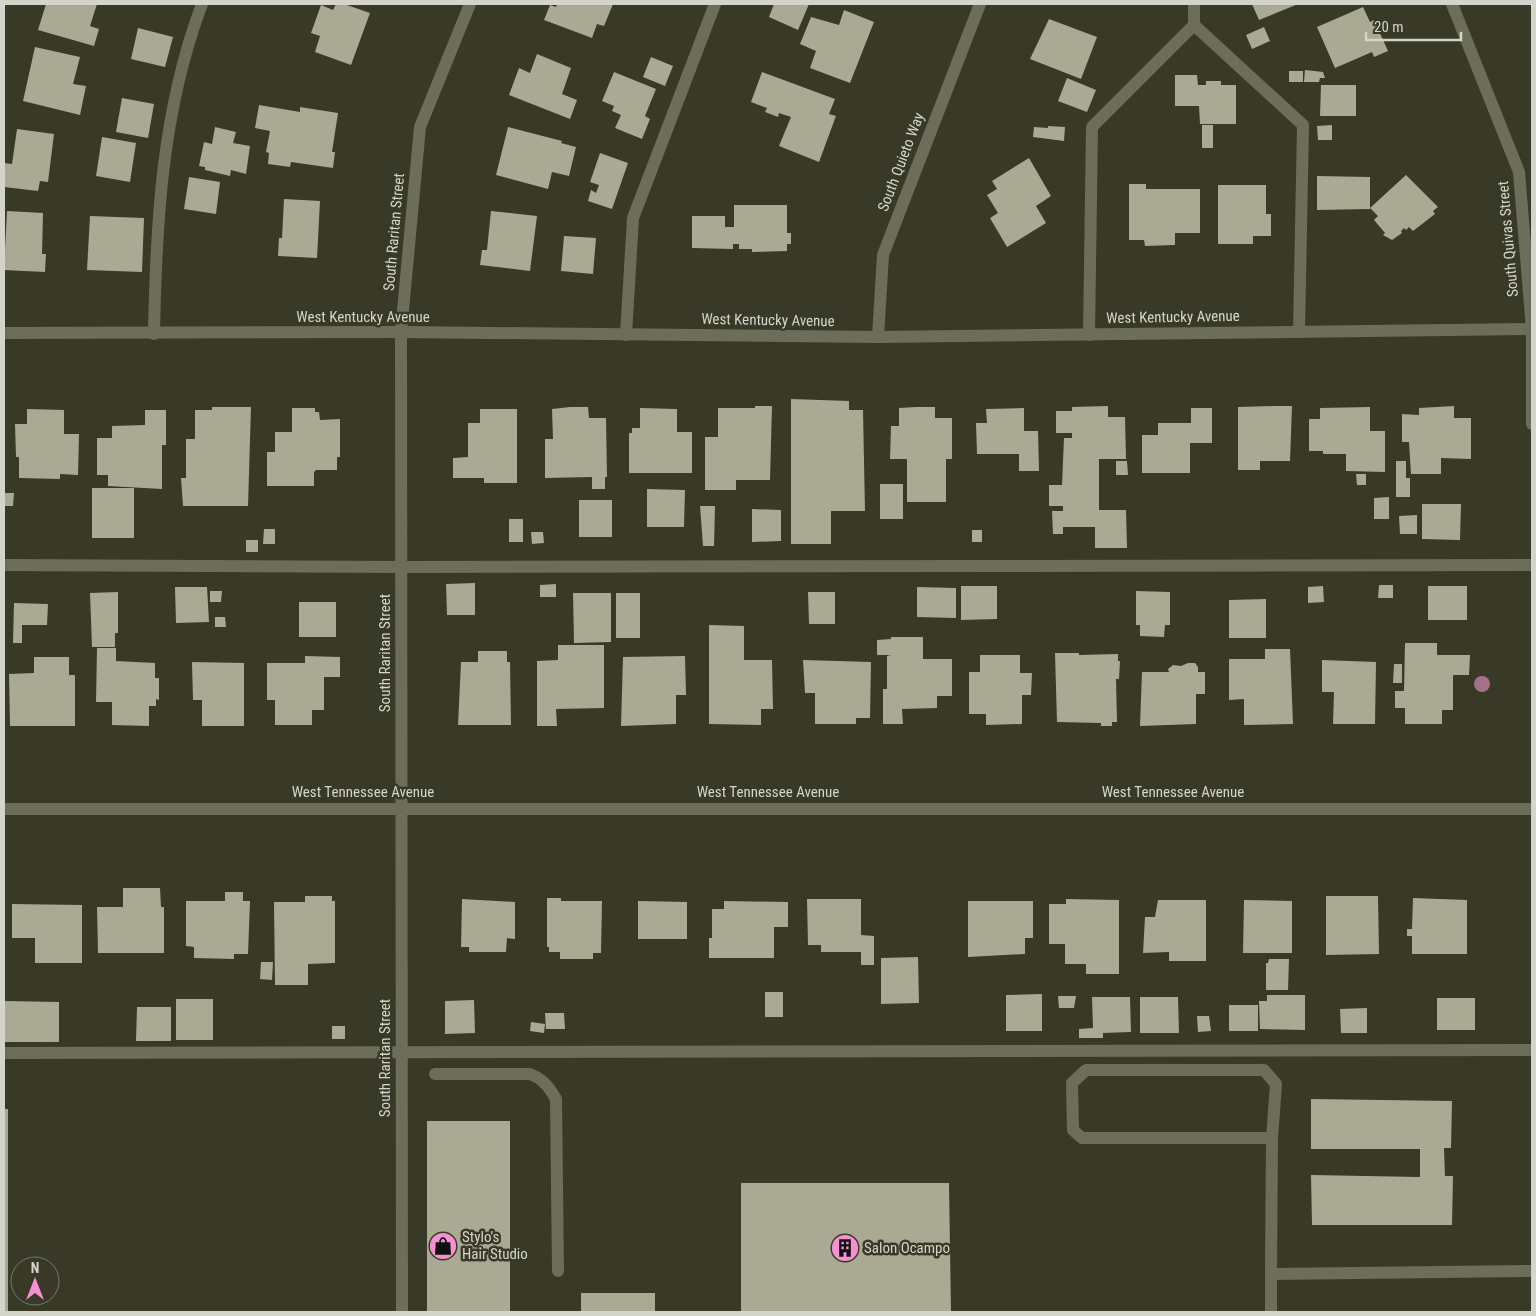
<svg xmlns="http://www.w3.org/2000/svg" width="1536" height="1316" viewBox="0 0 1536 1316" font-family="'Roboto Condensed',sans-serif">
	<rect width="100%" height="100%" fill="#393927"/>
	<g fill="#a9a994">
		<polygon points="46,4 97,4 90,26 99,29 94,46 38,30"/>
		<polygon points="336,4 344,4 370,13 351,65 315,52 320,36 311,33 321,5 333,10"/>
		<polygon points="557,4 613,4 604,26 597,24 592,38 544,20 550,5 556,7"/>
		<polygon points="774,4 809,4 798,30 769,17"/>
		<polygon points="1252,4 1298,4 1259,20"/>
		<polygon points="1363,7 1370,22 1374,20 1388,51 1374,57 1372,52 1335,68 1317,27"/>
		<polygon points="844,10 874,22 850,83 810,68 816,51 800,44 811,17 839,25"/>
		<polygon points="1049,19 1097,37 1081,79 1030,59"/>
		<polygon points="1264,27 1270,41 1252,49 1246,35"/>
		<polygon points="138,28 173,37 165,67 131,59"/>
		<polygon points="35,47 80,57 73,84 86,86 80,115 23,101"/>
		<polygon points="537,54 571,68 562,94 577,100 570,119 509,95 519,68 530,73"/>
		<polygon points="651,57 673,66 665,86 643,77"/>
		<polygon points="1305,70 1323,72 1325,78 1320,78 1319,82 1304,82"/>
		<rect x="1289" y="71" width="14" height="11"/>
		<polygon points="614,72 656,89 645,116 650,119 642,139 615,128 621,115 612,111 614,106 602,101"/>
		<polygon points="762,72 835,99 829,114 836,116 819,162 779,146 791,117 779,113 778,117 765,112 767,108 751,102"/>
		<polygon points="1175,75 1197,75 1198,85 1206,85 1206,81 1221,81 1221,85 1236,85 1236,124 1200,124 1199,106 1175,106"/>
		<polygon points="1067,78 1096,90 1087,112 1058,101"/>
		<polygon points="1321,85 1356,85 1356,116 1320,116"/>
		<polygon points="122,98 154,104 148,138 116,132"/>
		<polygon points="259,105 300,112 300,107 338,113 332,152 335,152 333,168 291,162 290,167 268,164 269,153 266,152 270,131 255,128"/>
		<rect x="1202" y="125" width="11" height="23"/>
		<polygon points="1332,125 1332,140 1318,140 1317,126"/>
		<polygon points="1048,126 1065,127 1064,141 1033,137 1034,127 1048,128"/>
		<polygon points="215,127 236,132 233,143 250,146 246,174 231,170 230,176 205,170 205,167 199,166 204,142 212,144"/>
		<polygon points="508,127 562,141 561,143 576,147 569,176 552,172 548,189 496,175"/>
		<polygon points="17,129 54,134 48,182 40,181 38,191 4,187 4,163 12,164"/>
		<polygon points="102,137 136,143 130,182 96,176"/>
		<polygon points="600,153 628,163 612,209 588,201 591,190 596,193 599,185 590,182"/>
		<polygon points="1029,158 1051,196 1036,206 1046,223 1007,247 990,218 998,213 987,195 997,189 992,181"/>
		<polygon points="1406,175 1438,207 1433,211 1435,214 1413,231 1409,227 1406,230 1404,228 1401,231 1402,233 1392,240 1383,235 1385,233 1374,220 1378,216 1370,208"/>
		<polygon points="1317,176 1370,177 1370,209 1317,210"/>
		<polygon points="189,177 220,182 216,214 184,209"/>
		<polygon points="1129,184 1146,184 1146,189 1200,189 1200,233 1175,233 1175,245 1145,246 1144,240 1129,240"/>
		<polygon points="1218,185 1266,185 1266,214 1271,214 1271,236 1253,236 1253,244 1218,244"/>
		<polygon points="284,199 320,201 317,258 278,256 279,238 282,238"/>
		<polygon points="734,205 787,205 787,233 791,233 791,244 787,244 787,251 752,252 752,249 739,249 739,244 733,244 733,249 692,248 692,216 725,216 725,227 734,227"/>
		<polygon points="7,211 43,213 42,254 46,254 45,272 4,270"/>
		<polygon points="491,211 537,216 530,271 480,265 482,250 487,250"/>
		<polygon points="90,216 144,218 142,272 87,270"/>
		<polygon points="564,236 596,238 593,274 561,271"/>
		<polygon points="791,399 849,401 849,410 863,410 865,511 831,511 831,544 791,544"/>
		<polygon points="755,406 772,406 770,480 736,480 736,490 705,490 705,437 718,437 718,408 755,408"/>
		<polygon points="1108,406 1108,417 1125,417 1126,459 1099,459 1099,510 1126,510 1127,548 1095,548 1095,527 1063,527 1063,534 1053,534 1052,511 1063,511 1063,506 1049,506 1049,485 1062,485 1064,438 1072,438 1072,433 1056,433 1056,411 1072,411 1072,407"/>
		<polygon points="1275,406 1292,406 1290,461 1260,461 1260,470 1238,470 1238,407"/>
		<polygon points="1454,406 1454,418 1471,418 1471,459 1441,458 1441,474 1411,474 1409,442 1402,442 1402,414 1419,415 1419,408"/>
		<polygon points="212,407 251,407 248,506 183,506 181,478 186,478 186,439 195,439 195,410 212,410"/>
		<polygon points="570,407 588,407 589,418 606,418 607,477 605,477 605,489 592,489 592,477 545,478 545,439 553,439 552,409"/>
		<polygon points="916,407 935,407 935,418 952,418 952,459 946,459 946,502 907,502 907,459 890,459 891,426 899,426 899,408"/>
		<polygon points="1370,407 1370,431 1385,431 1385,472 1346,471 1346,454 1323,454 1323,451 1309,451 1309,419 1320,419 1320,408"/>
		<polygon points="292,408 315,408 315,412 319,412 320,420 340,419 340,457 337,457 337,470 316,470 314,472 314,486 267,486 267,452 275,452 275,432 292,432"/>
		<polygon points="640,408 677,409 677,432 692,432 692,473 629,473 629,433 632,433 632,428 640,428"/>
		<polygon points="1024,408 1024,431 1038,431 1039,471 1019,471 1019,454 977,454 976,423 987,423 986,409"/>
		<polygon points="1191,408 1212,408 1212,443 1190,443 1190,473 1142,473 1142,435 1158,435 1158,423 1191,423"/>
		<polygon points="27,409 64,410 64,434 79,434 78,475 60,474 60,479 19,478 19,457 16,457 15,424 27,424"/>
		<polygon points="480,409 517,409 517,483 484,483 484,478 453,478 453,458 468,457 468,423 480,423"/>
		<polygon points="145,410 166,410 166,445 162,445 162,489 108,486 108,475 97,475 97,438 112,438 112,426 145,425"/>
		<polygon points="1116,461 1127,461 1128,475 1116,475"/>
		<polygon points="1396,461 1406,461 1406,478 1410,478 1410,497 1396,497"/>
		<polygon points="1356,474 1366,474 1366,485 1357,485"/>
		<rect x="880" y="484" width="23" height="35"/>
		<rect x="92" y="488" width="42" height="50"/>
		<polygon points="647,489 685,490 684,527 647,527"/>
		<polygon points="4,493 14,493 13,506 4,506"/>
		<polygon points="1389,497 1389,519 1374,519 1374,498"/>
		<rect x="579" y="500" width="33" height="37"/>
		<polygon points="1422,504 1461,504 1460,540 1422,539"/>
		<polygon points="700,506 715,506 714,546 703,546"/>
		<polygon points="752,509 781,510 781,541 752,542"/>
		<polygon points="1417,515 1417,534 1400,534 1399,516"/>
		<rect x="509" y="519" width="14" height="23"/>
		<polygon points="264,529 275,529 275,544 263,544"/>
		<rect x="972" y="530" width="10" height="12"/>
		<polygon points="531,532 543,532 544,543 532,544"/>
		<rect x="246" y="540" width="12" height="12"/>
		<polygon points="475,583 475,615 447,615 446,584"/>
		<polygon points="556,584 556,597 540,597 540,585"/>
		<polygon points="1379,585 1393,585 1393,598 1378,598"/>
		<polygon points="961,586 997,586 997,619 961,620"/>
		<polygon points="1323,586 1324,602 1308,603 1308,587"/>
		<rect x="1428" y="586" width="39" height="34"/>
		<polygon points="175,587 207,587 209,622 176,623"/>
		<polygon points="917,587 956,588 956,618 917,617"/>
		<polygon points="210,591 222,591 221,602 210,602"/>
		<polygon points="1136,591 1170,592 1170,625 1165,625 1164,637 1140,636 1140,625 1136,625"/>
		<polygon points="118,592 118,633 115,633 115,647 92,647 90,593"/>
		<polygon points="808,592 835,592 835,624 809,624"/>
		<polygon points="573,593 611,593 611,642 574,643"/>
		<rect x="616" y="593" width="24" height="45"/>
		<polygon points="1266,599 1266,638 1229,638 1229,600"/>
		<rect x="299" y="602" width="37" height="35"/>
		<polygon points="14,603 48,604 47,625 22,625 22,643 13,643"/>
		<polygon points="215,617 225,617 226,627 215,627"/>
		<polygon points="709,625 744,626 744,660 772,660 773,709 761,709 761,725 709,724"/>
		<polygon points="891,637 923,637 923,659 952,659 952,696 937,696 937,708 902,709 903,724 883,724 883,689 887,689 887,656 891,655 877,655 877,640 891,639"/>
		<polygon points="1405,643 1437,643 1437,655 1470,655 1469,675 1453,675 1453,710 1442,710 1442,724 1405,724 1405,708 1395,708 1395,691 1404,691"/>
		<polygon points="558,645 604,645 604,708 556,709 557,726 537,726 537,661 558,660"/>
		<polygon points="97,648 116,648 116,661 155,663 155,678 159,678 159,700 156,699 156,706 149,706 149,726 112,725 112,702 96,702"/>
		<polygon points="1265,649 1290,649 1293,724 1244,725 1244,699 1229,700 1229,659 1265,659"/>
		<polygon points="478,651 507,651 507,662 510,662 511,725 458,725 461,662 478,662"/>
		<polygon points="1055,653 1079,653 1079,655 1118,654 1118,661 1120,661 1119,679 1116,679 1117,722 1112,722 1112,726 1101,726 1101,723 1057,722"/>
		<polygon points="980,655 1020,655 1020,673 1032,673 1031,695 1022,695 1022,724 986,725 986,714 969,714 969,672 980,672"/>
		<polygon points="305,656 340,657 340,677 324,677 324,710 312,710 312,725 275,725 275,700 267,700 267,663 305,663"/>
		<polygon points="685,656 686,695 676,695 676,724 621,726 623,657"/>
		<polygon points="34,657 69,657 69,675 75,675 75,726 10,726 9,674 34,673"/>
		<polygon points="803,660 871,662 870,718 856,718 856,724 815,724 815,693 805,693"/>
		<polygon points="1322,660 1376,662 1375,724 1333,724 1334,692 1322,692"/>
		<polygon points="192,662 244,663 244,726 202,726 202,700 193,700"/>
		<polygon points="1188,663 1195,663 1198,667 1198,672 1205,672 1205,694 1196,694 1196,724 1140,726 1142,672 1169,672 1168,669 1173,665 1181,666"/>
		<polygon points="1394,664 1402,664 1402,683 1393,683"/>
		<polygon points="123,888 160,888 161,907 164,907 164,953 98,953 97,907 123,907"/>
		<polygon points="225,892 243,892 243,901 250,901 248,954 234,954 234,959 194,958 194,947 186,946 186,901 225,901"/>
		<polygon points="305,896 332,896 332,901 335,901 335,963 308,964 308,985 275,985 274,902 305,902"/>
		<polygon points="1326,896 1378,896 1379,954 1326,955"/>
		<polygon points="547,898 561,898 561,901 602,901 601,953 593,953 593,959 560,959 560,952 549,952 549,947 547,947"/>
		<polygon points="1413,898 1467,900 1467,954 1412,954 1412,936 1407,936 1407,929 1412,929"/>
		<polygon points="462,899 515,902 515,939 507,938 506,952 469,952 469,947 461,947"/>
		<polygon points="807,899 861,899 861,935 874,936 874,965 861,965 861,952 821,952 821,945 808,945"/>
		<polygon points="1066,899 1119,900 1119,974 1086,974 1086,964 1065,964 1065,944 1049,944 1049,904 1066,904"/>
		<polygon points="1158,900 1206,900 1206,961 1169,961 1169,952 1143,953 1145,917 1155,917"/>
		<polygon points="1244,900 1292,901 1292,953 1243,953"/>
		<polygon points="638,901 687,902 687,939 638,939"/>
		<polygon points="724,901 788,902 788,927 774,927 774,958 709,958 709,938 712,938 712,909 724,909"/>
		<polygon points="968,901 1033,901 1033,938 1025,938 1025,954 968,957"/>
		<polygon points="12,904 82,905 82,963 35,963 35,938 12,938"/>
		<polygon points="918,957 919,1003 881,1004 881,958"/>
		<polygon points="1269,959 1289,959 1288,990 1266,990 1266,963 1268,963"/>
		<polygon points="261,962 273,962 272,980 260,979"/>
		<rect x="765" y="992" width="18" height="25"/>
		<polygon points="1042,994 1042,1031 1006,1031 1006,995"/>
		<polygon points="1267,995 1305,995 1305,1030 1260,1029 1259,1001 1267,1001"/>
		<polygon points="1058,996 1076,996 1074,1008 1059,1008"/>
		<polygon points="1092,997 1130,997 1131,1032 1103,1033 1103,1038 1079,1038 1079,1029 1093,1028"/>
		<polygon points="1140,997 1178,997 1179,1033 1140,1033"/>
		<rect x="1437" y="998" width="38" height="32"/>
		<rect x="176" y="999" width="37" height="41"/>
		<polygon points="474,1000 475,1033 445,1034 445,1001"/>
		<polygon points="5,1001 59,1002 59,1042 5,1042"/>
		<rect x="1229" y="1005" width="29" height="26"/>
		<polygon points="137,1007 171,1007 171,1041 136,1041"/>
		<polygon points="1367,1008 1367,1033 1341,1033 1340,1009"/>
		<polygon points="545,1013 564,1013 565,1029 546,1029"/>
		<polygon points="1197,1016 1209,1016 1211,1031 1198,1032"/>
		<polygon points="531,1022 545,1024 544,1033 530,1031"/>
		<rect x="332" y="1026" width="13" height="13"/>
		<polygon points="1311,1099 1452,1101 1451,1148 1444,1148 1445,1176 1453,1176 1452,1225 1312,1225 1311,1175 1420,1177 1420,1149 1311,1149"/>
		<rect x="4" y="1109" width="4" height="203"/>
		<rect x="427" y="1121" width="83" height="191"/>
		<polygon points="741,1183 949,1183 951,1312 741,1312"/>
		<rect x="581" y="1293" width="74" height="19"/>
	</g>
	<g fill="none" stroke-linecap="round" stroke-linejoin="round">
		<g stroke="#6d6e59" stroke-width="12">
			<polyline points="1194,4 1194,25"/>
			<path d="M154,334C156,222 162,110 202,4"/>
			<polyline points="626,335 633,218 715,4"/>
			<polyline points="1089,335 1092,127 1194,25 1303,125 1299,332"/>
			<polyline points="4,565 401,567 1532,565"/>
			<polyline points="4,1053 1532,1050"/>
			<path d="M435,1074H530C543,1079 549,1087 556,1099L558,1271"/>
			<polyline points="1271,1274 1272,1138 1082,1138 1073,1130 1072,1083 1086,1070 1264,1070 1276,1084 1272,1138"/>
			<polyline points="1271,1312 1271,1274 1532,1271"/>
		</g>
		<g stroke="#6d6e59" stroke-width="12">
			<polyline points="1452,4 1519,172 1532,329 1532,424"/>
			<polyline points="4,333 401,332 878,337 1532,329"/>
			<polyline points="878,337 883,255 980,4"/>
			<polyline points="4,809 1532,809"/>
			<polyline points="402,1312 401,332 420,127 470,4"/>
		</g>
	</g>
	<circle fill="#a47189" cx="1482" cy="684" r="8"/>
	<defs>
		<symbol id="shop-disc" viewBox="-11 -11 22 22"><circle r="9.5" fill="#f591d2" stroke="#393927"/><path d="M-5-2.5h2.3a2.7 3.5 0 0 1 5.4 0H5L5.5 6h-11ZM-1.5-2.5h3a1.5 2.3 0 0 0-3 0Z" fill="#111"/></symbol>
		<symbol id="building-disc" viewBox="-11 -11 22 22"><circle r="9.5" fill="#f591d2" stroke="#393927"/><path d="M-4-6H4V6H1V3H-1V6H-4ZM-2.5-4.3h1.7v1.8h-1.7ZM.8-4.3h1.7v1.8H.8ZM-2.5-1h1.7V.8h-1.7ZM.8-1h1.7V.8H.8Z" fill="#111"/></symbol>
	</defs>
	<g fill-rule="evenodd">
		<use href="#shop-disc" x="427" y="1230" width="32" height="32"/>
		<use href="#building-disc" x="829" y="1232" width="32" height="32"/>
	</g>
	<g text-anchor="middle" stroke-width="5" stroke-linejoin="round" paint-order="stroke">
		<g font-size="15" fill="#d4d5ca" stroke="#393927">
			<text transform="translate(901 162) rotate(-69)" y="5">South Quieto Way</text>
			<text transform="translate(394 232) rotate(-85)" y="5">South Raritan Street</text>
			<text transform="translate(1508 239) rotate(-95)" y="5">South Quivas Street</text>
			<text x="363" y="322">West Kentucky Avenue</text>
			<text transform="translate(1173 317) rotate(-1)" y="5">West Kentucky Avenue</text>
			<text transform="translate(768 320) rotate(1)" y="5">West Kentucky Avenue</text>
			<text transform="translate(385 653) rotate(-90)" y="5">South Raritan Street</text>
			<text x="363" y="797">West Tennessee Avenue</text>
			<text x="768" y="797">West Tennessee Avenue</text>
			<text x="1173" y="797">West Tennessee Avenue</text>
			<text transform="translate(385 1058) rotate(-90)" y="5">South Raritan Street</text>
		</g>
		<g font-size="15" fill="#d4d5ca" stroke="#393927" text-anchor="start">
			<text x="462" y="1242">Stylo's<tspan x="462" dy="17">Hair Studio</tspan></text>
			<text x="864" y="1253">Salon Ocampo</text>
		</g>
	</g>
	<rect width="1536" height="1316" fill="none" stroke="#d4d5ca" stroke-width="10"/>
	<g transform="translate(35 1281)"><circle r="24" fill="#393927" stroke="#777768"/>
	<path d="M0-4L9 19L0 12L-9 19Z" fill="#f591d2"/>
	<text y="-8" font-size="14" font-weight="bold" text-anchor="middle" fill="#d4d5ca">N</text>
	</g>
	<path d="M1366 32v8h95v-8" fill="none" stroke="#d4d5ca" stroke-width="2.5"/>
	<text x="1374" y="32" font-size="15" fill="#d4d5ca" stroke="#393927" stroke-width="4" paint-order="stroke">20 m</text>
</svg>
